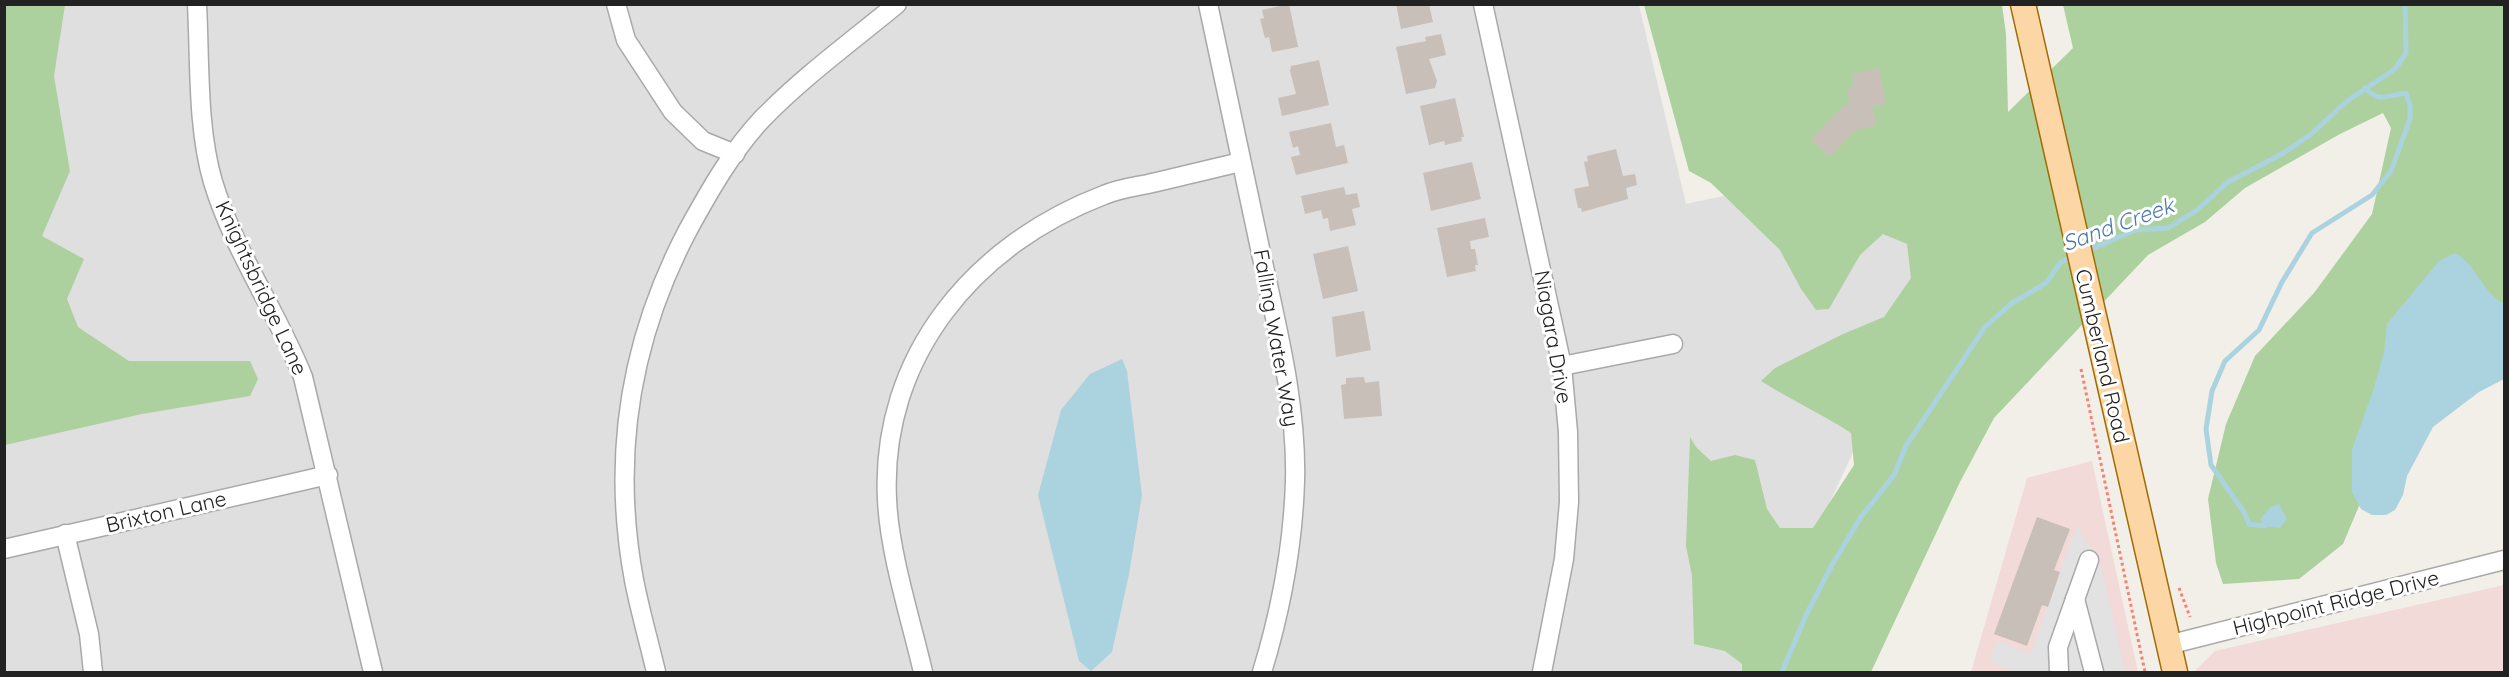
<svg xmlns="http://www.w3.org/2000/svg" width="2509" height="677" viewBox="0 0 2509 677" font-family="Quicksand,sans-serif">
	<rect width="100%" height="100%" fill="#f2efe9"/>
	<polygon fill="#e0dfdf" points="15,5 1639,5 1686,204 1742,192 1900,208 1933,280 1751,672 5,672 4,53"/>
	<g fill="#f2dad9">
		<polygon points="2092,461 2138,672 1971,672 2027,478"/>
		<polygon points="2504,585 2504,672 2194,672 2215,651"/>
	</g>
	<g fill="#add19e">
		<polygon points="4,5 65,5 54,76 70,171 42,236 84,259 67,299 78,327 129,361 250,361 258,379 250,396 142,414 5,445"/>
		<path d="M1644,5H2002L2006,34L2008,112L2073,48L2063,5H2504V323L2375,468L2343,544L2299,579L2223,584L2216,563L2208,499L2226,424L2255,356L2314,293L2372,214L2391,128L2383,113L2340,134L2245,188L2205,222L2148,255L1994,418L1960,482L1871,672H1742V664L1725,651L1694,644L1692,576L1686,546L1690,437L1696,447L1711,461L1735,455L1755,460L1767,509L1780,528H1813L1854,465L1851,433C1822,414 1791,400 1761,381L1775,368L1843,334L1884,317L1911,278L1907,244L1883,234L1860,255L1829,309L1816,310L1801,289L1780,250L1711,183L1689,171Z"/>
	</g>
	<polygon fill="#e2e2e2" points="2077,527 2100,561 2125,672 2015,672 1990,661 1997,641 2030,654"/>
	<g fill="#aad3df">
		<path d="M2455,253C2477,265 2482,292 2504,304V379L2479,392L2433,427L2407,476L2403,495L2395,510L2386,515H2372L2361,509L2352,492V449L2373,391L2384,352L2387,324L2439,261Z"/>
		<polygon points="1122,359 1127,371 1142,495 1129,574 1112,652 1091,671 1079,661 1038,495 1061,410 1090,374"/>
		<polygon points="2279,504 2287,519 2280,528 2265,526 2260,519 2271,507"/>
	</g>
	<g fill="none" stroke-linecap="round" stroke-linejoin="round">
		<g stroke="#aad3df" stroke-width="5">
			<polyline points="2085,252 2135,230 2168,228 2197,210 2228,182 2282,154 2310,135 2347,101 2395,69 2406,53 2405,4"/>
			<path d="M2265,526L2249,524L2244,512L2211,465L2206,429L2212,391L2225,361L2259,330L2282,282L2312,233L2372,195L2391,171L2410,119V105L2406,93C2386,95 2381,104 2365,88"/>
			<polyline points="1782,672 1806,615 1832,565 1861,517 1894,475 1906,446 1985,327 2012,303 2046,283 2061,262 2073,257"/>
		</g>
	</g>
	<g fill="#c7bfb8">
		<polygon points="1289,4 1298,47 1272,52 1269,37 1265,38 1260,19 1264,18 1262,10"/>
		<polygon points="1396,4 1429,4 1433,22 1401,29"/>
		<polygon points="1441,34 1446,55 1429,59 1437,81 1435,88 1406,94 1396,47 1426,41 1425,37"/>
		<polygon points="1319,60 1329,105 1282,116 1278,98 1296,94 1290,71 1291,66"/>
		<polygon points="1879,68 1886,104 1872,107 1876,125 1856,130 1829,157 1811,139 1845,105 1850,104 1847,91 1854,83 1852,74"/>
		<polygon points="1455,98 1464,137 1461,137 1462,141 1445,145 1444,141 1429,145 1420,106"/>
		<polygon points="1331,123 1336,147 1344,145 1348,163 1296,175 1291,157 1300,155 1298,146 1293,148 1289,132"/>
		<polygon points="1616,149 1623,176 1635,174 1637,185 1626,188 1628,199 1582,212 1581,208 1578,208 1574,189 1589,186 1584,162 1588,161 1587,156"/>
		<polygon points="1472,162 1481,199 1431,211 1423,173"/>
		<polygon points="1344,187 1346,195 1357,193 1360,207 1352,209 1356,225 1330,231 1328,218 1323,219 1321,210 1305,214 1301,196"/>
		<polygon points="1485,218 1489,237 1470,241 1471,249 1475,249 1478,265 1475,265 1476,271 1447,277 1437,228"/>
		<polygon points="1348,246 1358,291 1323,299 1313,254"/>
		<polygon points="1364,311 1371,350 1336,357 1332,317"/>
		<polygon points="1364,377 1365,383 1379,381 1382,416 1344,419 1341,385 1346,384 1346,378"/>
		<polygon points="2037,517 2070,529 2054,570 2060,572 2048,607 2042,605 2027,646 1994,634"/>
	</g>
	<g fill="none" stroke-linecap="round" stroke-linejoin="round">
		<defs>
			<g id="minor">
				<path d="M197,4C200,61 197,128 213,182C234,251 276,310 303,377L373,672"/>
				<polyline points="616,4 626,40 673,112 703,141 735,154"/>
				<path d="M1208,4C1225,87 1243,170 1261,253C1277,328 1297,404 1295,481C1293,547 1281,610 1262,672"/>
				<polyline points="1483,4 1562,366 1568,432 1569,502 1564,559 1542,672"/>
				<polyline points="1562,366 1673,344"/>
				<polyline points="65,534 89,634 93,672"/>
				<polyline points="4,549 328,475"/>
				<polyline points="2075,599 2094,672"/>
				<polyline points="2168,645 2504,560"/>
				<path d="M656,672C649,642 640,611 634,580C611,456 630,339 689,228C710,190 732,151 762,119C804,76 851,42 897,4"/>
				<path d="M923,672C911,620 889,552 887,499C880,356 975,244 1104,195C1118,189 1133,187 1148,184C1179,177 1210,169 1241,162"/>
				<polyline points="2059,672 2058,647 2089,560"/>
			</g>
			<polyline id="major" points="2023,4 2175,672"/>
		</defs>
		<use href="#minor" stroke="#a9a9a9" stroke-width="21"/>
		<use href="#major" stroke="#a06b00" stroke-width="27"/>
		<g stroke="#fa8072" stroke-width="3" stroke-dasharray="3 3" stroke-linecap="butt">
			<polyline points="2081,369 2145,672"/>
			<polyline points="2179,588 2190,617"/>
		</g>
		<use href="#minor" stroke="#fff" stroke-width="18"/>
		<use href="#major" stroke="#fcd6a4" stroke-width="24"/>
	</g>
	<g text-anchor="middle" stroke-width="6" stroke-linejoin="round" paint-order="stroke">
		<g font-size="21" fill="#222" stroke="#fff">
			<text transform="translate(261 288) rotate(65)" y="7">Knightsbridge Lane</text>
			<text transform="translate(1553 337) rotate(80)" y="7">Niagara Drive</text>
			<text transform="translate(1276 338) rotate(80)" y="7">Falling Water Way</text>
			<text transform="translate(2102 356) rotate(77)" y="7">Cumberland Road</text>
			<text transform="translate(166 512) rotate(-13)" y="7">Brixton Lane</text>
			<text transform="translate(2336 603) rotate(-14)" y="7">Highpoint Ridge Drive</text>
		</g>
		<g font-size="22" font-style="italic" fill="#4a7aab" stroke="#fff">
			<text transform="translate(2118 224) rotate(-20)" y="8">Sand Creek</text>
		</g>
	</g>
	<rect width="2509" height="677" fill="none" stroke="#222222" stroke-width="12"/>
</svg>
